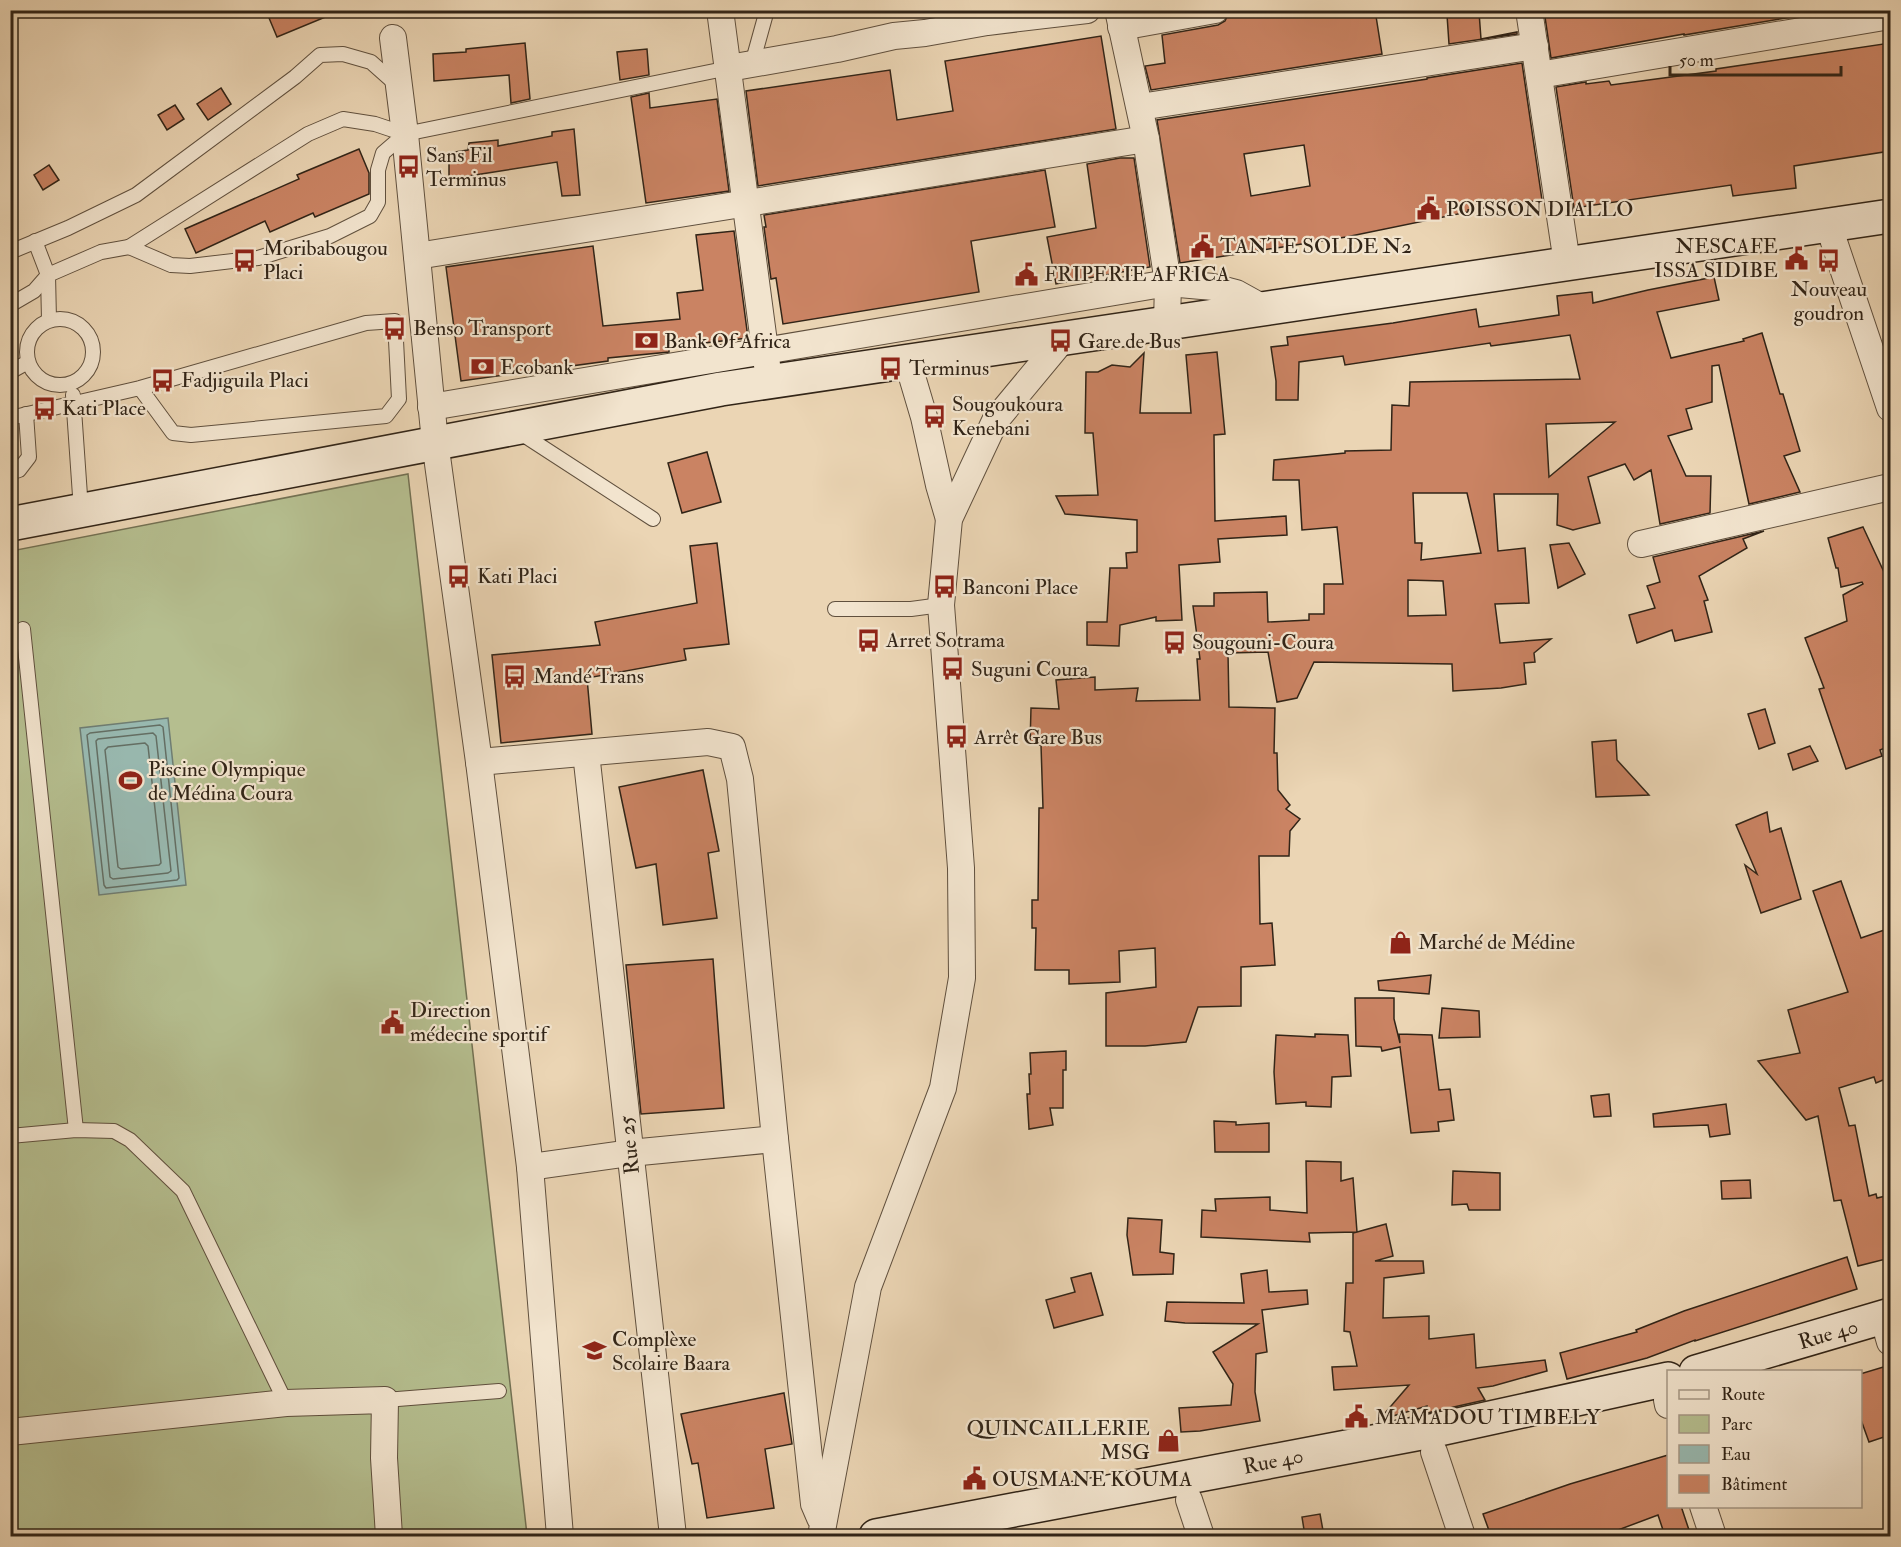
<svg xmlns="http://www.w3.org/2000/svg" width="1901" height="1547" viewBox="0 0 1901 1547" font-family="'IM FELL Double Pica',serif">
	<rect width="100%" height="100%" fill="#ebd5b4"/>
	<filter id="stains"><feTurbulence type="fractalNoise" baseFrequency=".00333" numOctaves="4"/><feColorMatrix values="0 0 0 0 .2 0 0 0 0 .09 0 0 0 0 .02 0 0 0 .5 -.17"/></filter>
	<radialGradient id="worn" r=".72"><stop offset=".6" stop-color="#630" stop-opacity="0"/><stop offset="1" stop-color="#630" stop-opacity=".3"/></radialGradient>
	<polygon fill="#b5be8f" stroke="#737153" stroke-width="1.5" points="408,474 527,1535 11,1536 11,551"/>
	<polygon fill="#98b8af" stroke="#6f7d72" stroke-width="1.5" points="168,718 186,885 99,895 80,728"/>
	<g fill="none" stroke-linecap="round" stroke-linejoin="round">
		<g stroke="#646e63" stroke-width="1.5">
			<polygon points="160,725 163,727 179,878 177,880 106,888 104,885 87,735 90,733"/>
			<polygon points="153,733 156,736 171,871 168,873 113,879 110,877 96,741 98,739"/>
			<polygon points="145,743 148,746 161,863 159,865 121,869 118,867 105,750 108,747"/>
		</g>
	</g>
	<g fill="#ca8363" stroke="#312417" stroke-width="1.5" fill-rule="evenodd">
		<polygon points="287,10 340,10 340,11 277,37 269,18"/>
		<polygon points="1230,10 1259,10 1259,14 1292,10 1375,10 1382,54 1151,90 1145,66 1165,63 1162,35 1218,25 1225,21"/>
		<polygon points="1544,10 1804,10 1804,15 1684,35 1684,34 1551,58"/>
		<polygon points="1479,12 1481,39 1517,32 1517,34 1449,44 1447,15"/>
		<polygon points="1101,36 1116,129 758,186 746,91 890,70 897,120 953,111 945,61"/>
		<polygon points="525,43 530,99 511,103 509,75 434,81 433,54 466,52 466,49"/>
		<polygon points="1890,43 1890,151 1794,166 1796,188 1733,196 1731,185 1574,208 1556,87 1586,82 1586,84 1609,81 1611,85 1716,71 1716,69"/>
		<polygon points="647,49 649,75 620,80 617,52"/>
		<path d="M1522,63L1542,200L1468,210V212L1346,237L1180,263L1157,120L1427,79V78ZM1304,145L1310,186L1251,196L1244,154Z"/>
		<polygon points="221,88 231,104 208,120 197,104"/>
		<polygon points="649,93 650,108 717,99 729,191 646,203 631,97"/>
		<polygon points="175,105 184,119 167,130 158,115"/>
		<polygon points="574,129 580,195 562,196 557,162 449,179 449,153 468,150 469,143 498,140 498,146 552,136 552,132"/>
		<polygon points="359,149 369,173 369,194 315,217 313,213 270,232 265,221 196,253 185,229 299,179 297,175"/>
		<polygon points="1120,158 1134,158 1150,267 1056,284 1047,237 1096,228 1087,164"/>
		<polygon points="49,165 59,180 43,190 34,175"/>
		<polygon points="1045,170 1055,227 971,241 979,292 783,324 776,278 771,279 764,227 766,227 764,215"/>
		<polygon points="734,231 748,338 669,347 669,352 608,358 608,361 461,381 446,267 593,246 603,326 680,319 677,293 703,290 696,235"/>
		<path d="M1714,277L1719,300L1657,312L1671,358L1744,341L1743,339L1762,333L1780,394H1783L1800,451L1784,456L1800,492L1749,504L1719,365L1712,366V402L1686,409L1692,429L1668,436L1686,476H1711L1710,513L1660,524L1651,470L1634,480L1625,464L1588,477L1600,523L1573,530L1557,525L1558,494H1494L1498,551L1525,548L1529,603L1495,604L1500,643L1551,639L1534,653L1535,662L1524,663L1526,684L1501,688L1453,691L1452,664L1314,662L1297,698L1277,702L1268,652L1228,653L1229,707L1275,708L1274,753H1277L1278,790L1290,805L1286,809L1300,819L1290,831L1289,856H1259L1260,924L1272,923L1275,965L1241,967V1006L1198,1007L1186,1042L1145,1046H1106V993L1156,987L1155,948L1119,951L1120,982L1069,984V970H1035L1036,928H1032V900H1038L1039,808H1043L1041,745H1030L1031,708L1059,709L1056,680L1095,677V690L1138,688L1136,701L1200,700L1197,659H1200L1193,606H1214V593L1267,592L1268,622L1309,620V614H1324V584H1343L1337,527L1302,530L1299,480H1273L1274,460L1345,453V451L1391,450L1392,405L1409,406L1410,382L1580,379L1570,335L1491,346L1490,343L1345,365L1343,356L1299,362L1298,400H1276V381L1271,347L1288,345L1287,337L1393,323L1476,309L1479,327L1559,315L1557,296L1592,292L1593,303L1648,290ZM1615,422L1549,477L1546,424ZM1413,493H1467L1481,553L1421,560L1422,543H1415ZM1408,580L1443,581L1446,615L1408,616Z"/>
		<polygon points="1217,352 1225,434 1214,435 1215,521 1286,516 1287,535 1218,539 1220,562 1179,565 1182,620 1156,621 1156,617 1120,625 1119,646 1087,645 1087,622 1107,622 1110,568 1127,568 1126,553 1137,552 1137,520 1065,514 1056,496 1098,495 1093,433 1085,433 1086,372 1098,372 1112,365 1130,367 1144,353 1140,413 1191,413 1186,355"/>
		<polygon points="707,452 721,502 682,513 668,463"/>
		<polygon points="1863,527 1890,585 1890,746 1880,750 1882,756 1846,769 1819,689 1824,688 1805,638 1847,621 1843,595 1863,584 1862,582 1841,587 1838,568 1836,568 1828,538"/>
		<polygon points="1764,531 1743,539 1747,548 1699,576 1708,600 1704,601 1712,632 1675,641 1672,630 1637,643 1629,615 1655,608 1647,586 1660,582 1653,557"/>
		<polygon points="717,543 729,644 684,649 686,660 587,678 592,734 501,743 492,655 600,645 595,622 697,603 690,546"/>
		<polygon points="1569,543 1585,574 1558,588 1550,545"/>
		<polygon points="1765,709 1775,743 1759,749 1748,714"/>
		<polygon points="1616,740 1617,760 1649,795 1596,797 1592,742"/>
		<polygon points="1810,746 1818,761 1793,770 1788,754"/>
		<polygon points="703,770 719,851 708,853 717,918 663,925 656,864 636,868 619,787"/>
		<polygon points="1767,812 1770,832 1781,828 1801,899 1761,913 1745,865 1757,874 1736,825"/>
		<polygon points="1841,881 1861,938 1890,928 1890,1077 1876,1083 1874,1077 1839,1088 1849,1126 1855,1125 1869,1196 1876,1194 1877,1198 1890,1195 1890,1258 1858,1266 1841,1200 1834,1201 1818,1116 1806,1120 1758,1061 1800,1053 1788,1010 1848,992 1813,891"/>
		<polygon points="713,959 724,1108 641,1114 626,965"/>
		<polygon points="1431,975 1429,994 1379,990 1378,981"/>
		<polygon points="1355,998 1394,998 1394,1019 1400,1043 1399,1034 1432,1035 1439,1090 1450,1089 1454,1120 1438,1122 1439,1131 1411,1133 1400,1047 1382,1051 1381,1047 1356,1046"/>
		<polygon points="1442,1008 1479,1011 1480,1037 1439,1038"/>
		<polygon points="1315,1034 1348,1035 1351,1076 1332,1077 1331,1107 1306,1106 1306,1102 1276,1104 1274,1072 1276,1035 1315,1037"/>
		<polygon points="1066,1051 1066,1070 1063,1070 1063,1108 1050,1108 1053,1125 1029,1129 1027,1094 1030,1094 1029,1074 1031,1074 1030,1053"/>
		<polygon points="1609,1094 1611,1116 1594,1117 1591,1096"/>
		<polygon points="1726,1104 1730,1134 1710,1137 1708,1125 1654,1127 1653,1114"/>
		<polygon points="1214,1121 1236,1122 1236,1125 1269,1123 1269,1152 1215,1152"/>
		<polygon points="1306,1161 1341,1162 1341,1181 1353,1178 1357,1232 1386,1224 1393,1256 1375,1261 1423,1261 1424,1273 1384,1278 1383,1318 1429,1316 1429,1339 1474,1334 1476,1368 1545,1360 1547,1371 1493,1386 1478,1388 1485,1400 1427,1413 1427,1406 1379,1420 1409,1385 1334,1390 1332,1367 1357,1366 1350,1332 1344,1331 1346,1283 1353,1283 1353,1233 1357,1232 1309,1233 1310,1242 1201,1237 1202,1210 1216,1211 1215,1199 1270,1197 1270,1210 1307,1213"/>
		<polygon points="1453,1171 1500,1173 1500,1210 1469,1210 1467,1204 1452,1205"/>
		<polygon points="1750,1180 1751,1198 1722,1199 1721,1181"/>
		<polygon points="1128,1218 1162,1220 1160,1252 1174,1254 1173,1274 1133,1275 1127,1235"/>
		<polygon points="1847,1257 1857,1289 1695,1341 1695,1340 1647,1358 1567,1379 1560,1353 1637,1332 1636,1330 1684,1311"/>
		<polygon points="1267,1270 1269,1292 1307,1290 1308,1304 1262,1310 1267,1352 1256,1354 1255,1392 1260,1421 1200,1431 1181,1432 1179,1408 1231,1405 1233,1384 1213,1352 1258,1324 1185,1323 1165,1321 1167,1302 1244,1303 1241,1274"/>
		<polygon points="1091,1273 1103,1315 1054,1328 1046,1300 1075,1292 1071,1278"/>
		<polygon points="1890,1365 1890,1435 1869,1442 1860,1417 1860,1374"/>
		<polygon points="784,1393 792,1444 765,1449 774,1508 707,1518 698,1463 692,1464 681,1414"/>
		<polygon points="1668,1455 1668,1506 1681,1506 1691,1536 1665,1536 1658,1515 1602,1536 1491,1536 1483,1514 1570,1484"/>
		<polygon points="1320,1514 1324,1536 1305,1536 1302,1517"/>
	</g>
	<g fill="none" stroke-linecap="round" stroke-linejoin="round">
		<defs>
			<g id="lane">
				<polyline points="752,64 767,10"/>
				<polyline points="405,134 375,124 343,119 308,134 129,247 171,265 190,266 258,258 330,236 370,216 378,202 378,170 383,153 405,134 729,68"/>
				<polyline points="10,252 68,228 136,195 295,77 320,55 343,54 371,62 398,86"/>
				<polyline points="10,305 34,291 48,275 35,241"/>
				<circle cx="60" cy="352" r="33"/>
				<polyline points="49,320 48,275 101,252 129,247"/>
				<polyline points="10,372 28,362"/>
				<polyline points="73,395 81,510"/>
				<polyline points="10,418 140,388 366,323 395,321 399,399 386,416 191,435 173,433 140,388"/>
				<polyline points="519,432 653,519"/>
				<polyline points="10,473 19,470 29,457 26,414"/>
				<polyline points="835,609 911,609 941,605"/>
				<polyline points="23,629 76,1130"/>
				<polyline points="10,1136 76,1130 114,1131 130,1140 183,1191 286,1403"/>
				<polyline points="385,1400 499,1391"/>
			</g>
			<g id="street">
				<polyline points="720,10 767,365"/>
				<polyline points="1118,10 1146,139 1168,283 1167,323"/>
				<polyline points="1529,10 1567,263"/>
				<polyline points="1121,27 1215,10"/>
				<polyline points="393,38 405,134 435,442 479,762 530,1167 560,1536"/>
				<polyline points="729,68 837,49 894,36 925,33 987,22 1087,10"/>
				<polyline points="1539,75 1890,16"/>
				<polyline points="1140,107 1535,46"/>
				<polyline points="1828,224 1890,408"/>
				<polyline points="417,256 1146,139"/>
				<polyline points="908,363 924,417 939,485 949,519"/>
				<polyline points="431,407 1168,283 1213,287 1236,293 1265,309"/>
				<polyline points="1641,544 1890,487"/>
				<polyline points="586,753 673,1536"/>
				<polyline points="479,762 708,742 732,747 740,779 775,1139 814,1504 820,1518"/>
				<polyline points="530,1167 630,1153 775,1139"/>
				<polyline points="1888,1335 1890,1342"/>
				<polyline points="1667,1400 1668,1405"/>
				<polyline points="10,1432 286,1403 385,1400 384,1458 389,1536"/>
				<polyline points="1434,1452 1462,1536"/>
				<polyline points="1189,1500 1201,1536"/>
				<polyline points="1703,1506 1713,1536"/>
				<polyline points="821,1536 868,1287 943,1088 962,978 961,868 941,605 949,519 995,421 1063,339"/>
			</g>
			<g id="secondary">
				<polyline points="10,524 721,389 1890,216"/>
				<polyline points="1696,1372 1890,1315"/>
				<polyline points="876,1536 1426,1432 1668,1379"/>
			</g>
		</defs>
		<use href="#lane" stroke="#60503e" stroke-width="16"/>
		<use href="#street" stroke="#60503e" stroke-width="28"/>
		<use href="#secondary" stroke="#312417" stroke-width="36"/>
		<use href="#lane" stroke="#f2e4ce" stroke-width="14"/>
		<use href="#street" stroke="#f2e4ce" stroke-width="26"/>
		<use href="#secondary" stroke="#f2e4ce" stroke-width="33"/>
	</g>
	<defs>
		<symbol id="bus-bare" viewBox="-9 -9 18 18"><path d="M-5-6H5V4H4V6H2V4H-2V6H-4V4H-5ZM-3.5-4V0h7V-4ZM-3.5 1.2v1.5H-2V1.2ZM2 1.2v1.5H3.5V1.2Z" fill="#8f2418" stroke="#f2e4ce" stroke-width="2.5" paint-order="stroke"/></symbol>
		<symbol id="civic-bare" viewBox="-9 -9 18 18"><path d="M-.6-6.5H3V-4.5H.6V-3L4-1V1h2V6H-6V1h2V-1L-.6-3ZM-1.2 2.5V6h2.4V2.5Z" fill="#8f2418" stroke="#f2e4ce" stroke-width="2.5" paint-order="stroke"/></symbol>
		<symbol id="bank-bare" viewBox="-9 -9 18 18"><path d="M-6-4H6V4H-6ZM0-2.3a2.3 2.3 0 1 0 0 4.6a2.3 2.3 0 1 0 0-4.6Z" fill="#8f2418" stroke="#f2e4ce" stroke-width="2.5" paint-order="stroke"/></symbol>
		<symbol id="stadium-bare" viewBox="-9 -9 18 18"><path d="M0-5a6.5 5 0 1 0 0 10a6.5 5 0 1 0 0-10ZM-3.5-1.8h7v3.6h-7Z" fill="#8f2418" stroke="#f2e4ce" stroke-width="2.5" paint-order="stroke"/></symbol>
		<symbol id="shop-bare" viewBox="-9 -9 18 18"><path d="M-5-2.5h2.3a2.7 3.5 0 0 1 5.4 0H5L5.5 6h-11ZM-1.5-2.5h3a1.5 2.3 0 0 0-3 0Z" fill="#8f2418" stroke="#f2e4ce" stroke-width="2.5" paint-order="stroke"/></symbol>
		<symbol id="school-bare" viewBox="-9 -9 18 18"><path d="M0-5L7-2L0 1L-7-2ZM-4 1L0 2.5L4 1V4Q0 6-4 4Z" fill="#8f2418" stroke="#f2e4ce" stroke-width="2.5" paint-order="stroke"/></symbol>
	</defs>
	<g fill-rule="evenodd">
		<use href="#bus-bare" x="392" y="150" width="33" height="33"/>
		<use href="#civic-bare" x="1412" y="192" width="33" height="33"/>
		<use href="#civic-bare" x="1186" y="230" width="33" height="33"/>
		<use href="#civic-bare" x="1780" y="242" width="33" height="33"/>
		<use href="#bus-bare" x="228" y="244" width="33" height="33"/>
		<use href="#bus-bare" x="1812" y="244" width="33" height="33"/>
		<use href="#civic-bare" x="1010" y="258" width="33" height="33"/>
		<use href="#bus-bare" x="378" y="312" width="33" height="33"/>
		<use href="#bank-bare" x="630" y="324" width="33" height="33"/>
		<use href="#bus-bare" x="1044" y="324" width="33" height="33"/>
		<use href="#bank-bare" x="466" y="350" width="33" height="33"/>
		<use href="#bus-bare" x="874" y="352" width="33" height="33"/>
		<use href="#bus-bare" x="146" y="364" width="33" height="33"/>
		<use href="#bus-bare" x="28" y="392" width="33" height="33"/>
		<use href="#bus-bare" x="918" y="400" width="33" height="33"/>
		<use href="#bus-bare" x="442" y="560" width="33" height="33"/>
		<use href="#bus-bare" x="928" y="570" width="33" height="33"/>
		<use href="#bus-bare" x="852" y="624" width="33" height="33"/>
		<use href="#bus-bare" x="1158" y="626" width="33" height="33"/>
		<use href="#bus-bare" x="936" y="652" width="33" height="33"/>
		<use href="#bus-bare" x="498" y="660" width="33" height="33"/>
		<use href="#bus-bare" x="940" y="720" width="33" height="33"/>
		<use href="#stadium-bare" x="114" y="764" width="33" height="33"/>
		<use href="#shop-bare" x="1384" y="926" width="33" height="33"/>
		<use href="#civic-bare" x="376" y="1006" width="33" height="33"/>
		<use href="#school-bare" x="578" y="1334" width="33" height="33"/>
		<use href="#civic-bare" x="1340" y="1400" width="33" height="33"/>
		<use href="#shop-bare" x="1152" y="1424" width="33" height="33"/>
		<use href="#civic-bare" x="958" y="1462" width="33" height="33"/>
	</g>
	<g text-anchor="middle" stroke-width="4.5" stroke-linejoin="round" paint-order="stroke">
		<g font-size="21" fill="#312417" stroke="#f2e4ce" text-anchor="start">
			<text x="426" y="162">Sans Fil<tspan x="426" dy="24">Terminus</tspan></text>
			<text x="1446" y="216">POISSON DIALLO</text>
			<text x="1220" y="253">TANTE SOLDE N2</text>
			<text x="1778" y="253" text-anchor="end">NESCAFE<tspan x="1778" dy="24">ISSA SIDIBE</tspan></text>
			<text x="263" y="255">Moribabougou<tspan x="263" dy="24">Placi</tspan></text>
			<text x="1044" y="281">FRIPERIE AFRICA</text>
			<text x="1829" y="296" text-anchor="middle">Nouveau<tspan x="1829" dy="24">goudron</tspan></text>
			<text x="413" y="335">Benso Transport</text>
			<text x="664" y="348">Bank Of Africa</text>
			<text x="1078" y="348">Gare de Bus</text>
			<text x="500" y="374">Ecobank</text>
			<text x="909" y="375">Terminus</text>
			<text x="181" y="387">Fadjiguila Placi</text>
			<text x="952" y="411">Sougoukoura<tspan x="952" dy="24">Kenebani</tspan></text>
			<text x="62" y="415">Kati Place</text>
			<text x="477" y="583">Kati Placi</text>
			<text x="962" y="594">Banconi Place</text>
			<text x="886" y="647">Arret Sotrama</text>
			<text x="1192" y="649">Sougouni-Coura</text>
			<text x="971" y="676">Suguni Coura</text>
			<text x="533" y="683">Mandé Trans</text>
			<text x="974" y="744">Arrêt Gare Bus</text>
			<text x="148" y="776">Piscine Olympique<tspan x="148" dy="24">de Médina Coura</tspan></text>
			<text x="1418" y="949">Marché de Médine</text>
			<text x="410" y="1017">Direction<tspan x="410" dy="24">médecine sportif</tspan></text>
			<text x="612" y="1346">Complèxe<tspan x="612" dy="24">Scolaire Baara</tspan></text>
			<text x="1375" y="1424">MAMADOU TIMBELY</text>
			<text x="1150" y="1435" text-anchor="end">QUINCAILLERIE<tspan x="1150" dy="24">MSG</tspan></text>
			<text x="992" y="1486">OUSMANE KOUMA</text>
		</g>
		<g font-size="21" fill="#312417" stroke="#f2e4ce">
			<text transform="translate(629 1145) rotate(-96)" y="7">Rue 25</text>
			<text transform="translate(1828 1334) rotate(-16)" y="7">Rue 40</text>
			<text transform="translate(1273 1461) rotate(-11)" y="7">Rue 40</text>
		</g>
	</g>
	<rect width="1901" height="1547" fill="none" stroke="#ebd5b4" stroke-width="36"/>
	<rect x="12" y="12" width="1877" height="1523" fill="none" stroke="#312417" stroke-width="3"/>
	<rect x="18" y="18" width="1865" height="1511" fill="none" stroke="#312417" stroke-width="1.5"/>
	<rect x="1667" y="1370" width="195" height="138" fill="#f2e4ce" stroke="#a59785" stroke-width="1.5"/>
	<rect x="1679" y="1390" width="30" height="9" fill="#f2e4ce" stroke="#a59785" stroke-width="1.5"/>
	<text x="1721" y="1400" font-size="18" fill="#312417">Route</text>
	<rect x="1679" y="1415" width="30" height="18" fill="#b5be8f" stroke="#a59785" stroke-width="1.5"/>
	<text x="1721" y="1430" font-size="18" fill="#312417">Parc</text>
	<rect x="1679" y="1445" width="30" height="18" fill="#98b8af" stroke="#a59785" stroke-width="1.5"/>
	<text x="1721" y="1460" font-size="18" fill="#312417">Eau</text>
	<rect x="1679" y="1475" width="30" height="18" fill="#ca8363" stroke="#a59785" stroke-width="1.5"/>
	<text x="1721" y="1490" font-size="18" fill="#312417">Bâtiment</text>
	<path d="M1670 66v9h171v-9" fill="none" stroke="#312417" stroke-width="3"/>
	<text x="1679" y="66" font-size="18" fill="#312417" stroke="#f2e4ce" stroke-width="4.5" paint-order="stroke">50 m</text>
	<rect width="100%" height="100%" filter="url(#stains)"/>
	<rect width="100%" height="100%" fill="url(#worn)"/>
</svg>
